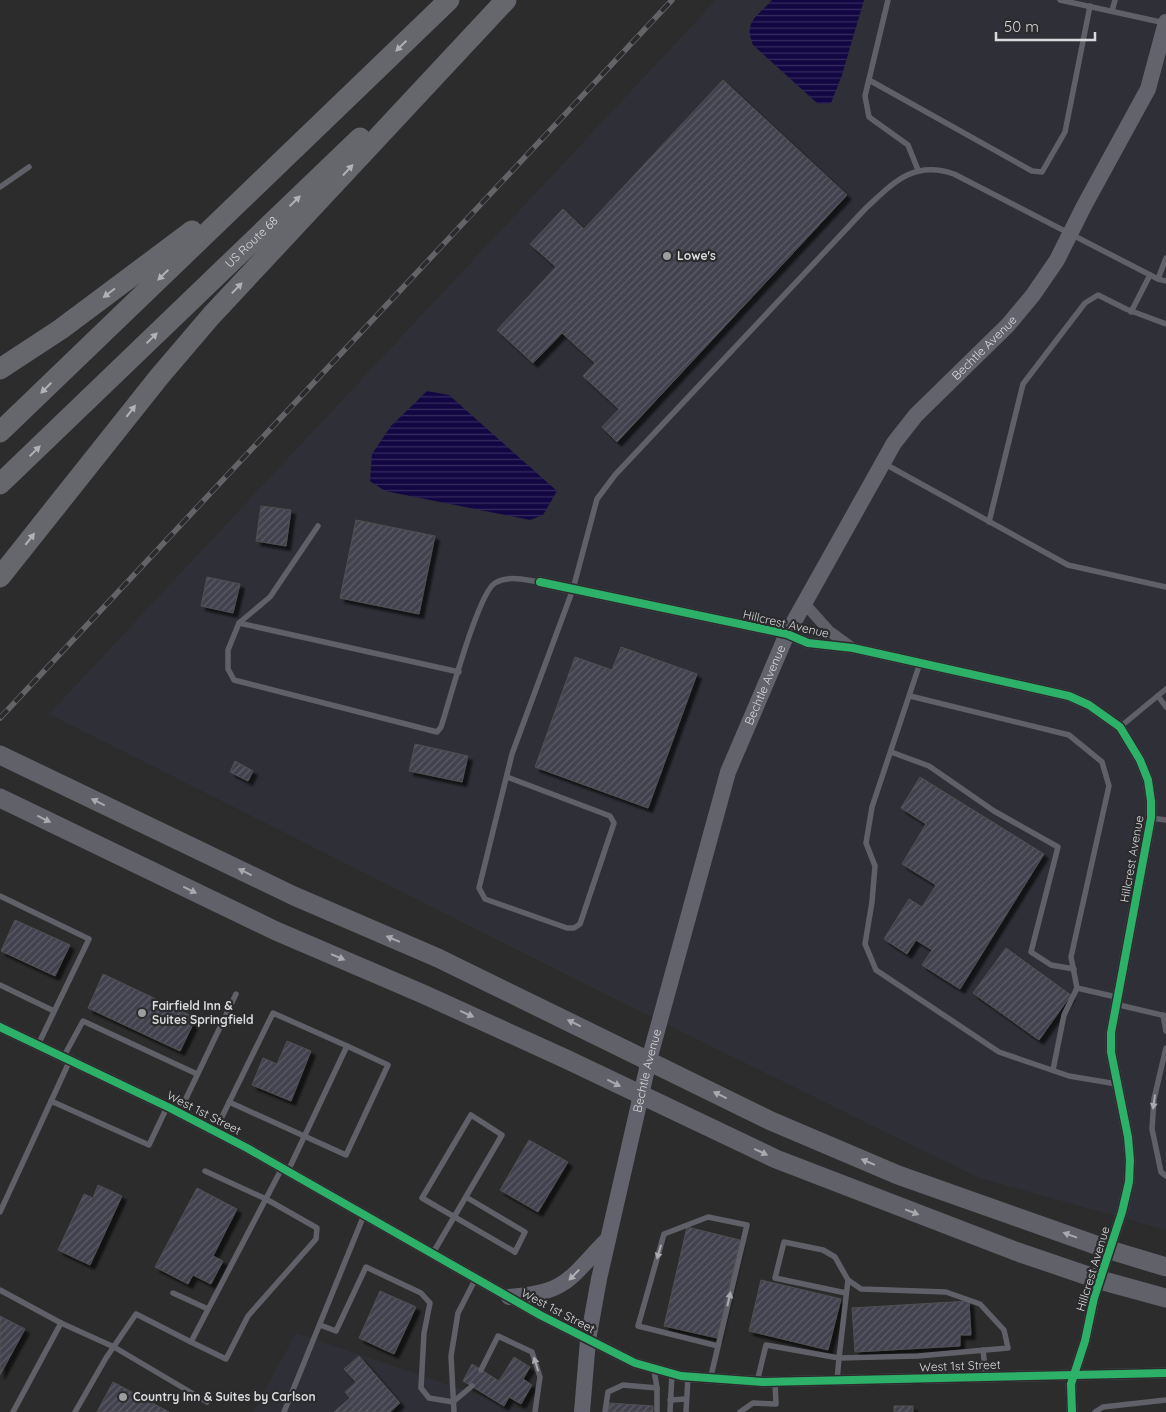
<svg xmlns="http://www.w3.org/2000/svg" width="1166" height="1412" viewBox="0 0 1166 1412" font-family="Quicksand,sans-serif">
	<defs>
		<pattern id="water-rules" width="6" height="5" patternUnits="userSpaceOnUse" patternTransform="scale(1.25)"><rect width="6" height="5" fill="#130743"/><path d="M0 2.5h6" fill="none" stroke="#352b5e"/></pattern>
		<pattern id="building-hatch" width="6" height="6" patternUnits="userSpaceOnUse" patternTransform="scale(1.25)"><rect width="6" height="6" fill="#42424f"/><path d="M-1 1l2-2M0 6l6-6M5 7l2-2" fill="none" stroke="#5d5d68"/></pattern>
		<filter id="shadow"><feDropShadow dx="4.5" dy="4.5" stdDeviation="1" flood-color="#0009"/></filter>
	</defs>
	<rect width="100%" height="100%" fill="#2c2c2c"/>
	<g fill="#2f3037">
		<polygon points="716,0 1166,0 1166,1230 979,1178 609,996 49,714"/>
		<polygon points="296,1333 528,1412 253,1412"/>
	</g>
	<g fill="url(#water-rules)">
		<path d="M772,0H864L842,75L831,103L818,104L753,45C743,21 757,17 772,0Z"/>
		<polygon points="427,391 449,395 557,491 543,515 530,520 385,491 370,481 372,454 391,426"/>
	</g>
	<g fill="url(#building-hatch)" stroke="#505050" filter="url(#shadow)">
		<polygon points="723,80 847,195 617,442 602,427 619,409 583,376 595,363 562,333 533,363 497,330 556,267 530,244 563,209 584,229"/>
		<polygon points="261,506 291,510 286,546 256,541"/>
		<polygon points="356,520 435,536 419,614 340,598"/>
		<polygon points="207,577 240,584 233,613 201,606"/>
		<polygon points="621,647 697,674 648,808 535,767 575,657 612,670"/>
		<polygon points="415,744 468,756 462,782 409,771"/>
		<polygon points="235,761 253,771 248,781 230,772"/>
		<polygon points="920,777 1044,854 960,989 922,965 932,950 916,940 907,954 884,939 909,899 922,907 936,885 902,864 926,824 901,808"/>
		<polygon points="15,920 70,945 55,976 1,951"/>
		<polygon points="1006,948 1071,995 1039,1040 973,993"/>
		<polygon points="103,974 196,1018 180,1051 88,1008"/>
		<polygon points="287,1041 311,1051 291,1101 252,1085 263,1058 277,1064"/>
		<polygon points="529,1140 568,1162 538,1212 500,1190"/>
		<polygon points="98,1185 122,1196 90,1265 58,1250 84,1194 93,1198"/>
		<polygon points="197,1188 237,1209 213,1256 223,1261 211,1284 193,1275 188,1284 155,1267"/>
		<polygon points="687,1227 740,1240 717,1338 664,1326"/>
		<polygon points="761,1280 841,1299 828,1350 749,1331"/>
		<polygon points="380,1291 416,1307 394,1354 359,1338"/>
		<polygon points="969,1301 971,1335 960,1335 960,1346 855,1352 852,1308"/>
		<polygon points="0,1316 25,1329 0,1375"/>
		<polygon points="359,1356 400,1403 390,1412 334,1412 350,1398 345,1392 356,1382 344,1369"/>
		<polygon points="514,1357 530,1367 523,1379 532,1385 521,1404 509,1397 504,1406 463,1381 472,1364 499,1381"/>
		<polygon points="113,1382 169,1412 97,1412"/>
		<polygon points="609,1403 653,1406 653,1412 608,1412"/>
		<rect x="894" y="1406" width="19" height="6"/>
	</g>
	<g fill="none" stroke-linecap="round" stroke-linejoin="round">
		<g stroke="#606168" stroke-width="5.5">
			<polyline points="888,0 865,96 869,117 908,145 918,170"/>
			<polyline points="1060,0 1165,23"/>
			<polyline points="1112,11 1115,0"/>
			<polyline points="869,80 1032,171 1042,172 1065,132 1090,6"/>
			<polyline points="0,187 29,167"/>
			<polyline points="1158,279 1166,258"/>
			<polyline points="1131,312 1150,275"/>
			<polyline points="885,464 1068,565 1166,587"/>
			<polyline points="989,522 1023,384 1085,303 1098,295 1126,309 1166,324"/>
			<path d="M318,526L270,597L239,623L228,650V669L234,680L437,732L441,727C449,703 478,593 495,583C508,575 525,580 540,582"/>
			<polyline points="239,623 459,672"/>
			<polyline points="920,663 872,807 866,843 875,866 872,902 865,944 876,970 999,1052 1069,1076 1117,1084"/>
			<polyline points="910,696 1069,735 1102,762 1109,786 1071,957 1077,988"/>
			<polyline points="1158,696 1166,707"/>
			<polyline points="1120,727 1166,689"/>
			<polyline points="891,752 929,766 994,811 1058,847 1031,952 1051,965 1074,969"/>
			<path d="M507,777L610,816L614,823L580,924L574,928H567L485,899L479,888L512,754L573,589L597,499L615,475L866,208C894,182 914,160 954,174L1158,279L1166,281"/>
			<polyline points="1151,818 1166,820"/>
			<polyline points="0,896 89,939 38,1045"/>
			<polyline points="0,985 54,1011"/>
			<polyline points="1115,1004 1166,1016"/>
			<polyline points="1163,1015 1166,1031"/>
			<polyline points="1166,1048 1154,1099 1152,1129 1161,1172 1166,1176"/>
			<polyline points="64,1056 83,1021 197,1074"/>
			<polyline points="1053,1070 1064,1015 1077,988 1116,997"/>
			<polyline points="51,1101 149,1145 167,1107"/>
			<polyline points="229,1102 346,1155 388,1065 347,1046"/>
			<polyline points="179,1113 236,994"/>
			<polyline points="215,1131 273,1013 347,1046 288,1171"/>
			<polyline points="205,1171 266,1199 317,1228 316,1239 248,1316 226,1359 191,1342 282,1168"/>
			<polyline points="0,1212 70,1060"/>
			<path d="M433,1253C456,1214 479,1174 502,1135L471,1115L422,1198L515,1252L525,1232L466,1197"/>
			<polyline points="0,1290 61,1323 114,1347 207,1402"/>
			<polyline points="173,1293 208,1309"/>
			<polyline points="320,1325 336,1331 366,1267 421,1293 430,1303 424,1333 421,1388 429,1398 453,1402 472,1386"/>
			<polyline points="983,1350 986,1377"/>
			<polyline points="481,1370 498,1336 532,1352 540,1377 535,1412"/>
			<polyline points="710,1380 747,1225 708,1217 664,1234 638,1326 718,1346"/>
			<polyline points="837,1381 839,1358 918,1356 1008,1348 1004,1330 980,1304 946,1292 861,1289 848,1280"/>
			<polyline points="757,1382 766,1345 839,1358 848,1280 835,1257 823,1250 784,1242 775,1278 846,1293"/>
			<polyline points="670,1400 686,1399"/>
			<polyline points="13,1412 61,1323"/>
			<polyline points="75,1412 106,1358 136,1314 191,1342"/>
			<polyline points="284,1412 364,1215"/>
			<polyline points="454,1412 451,1356 458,1313 476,1278"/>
			<polyline points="605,1412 608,1392 623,1385 657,1388 654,1370"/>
			<polyline points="657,1412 657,1388"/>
			<polyline points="670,1412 672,1374"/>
			<polyline points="686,1412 688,1377"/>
			<polyline points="740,1412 753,1403 776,1404 775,1382"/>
			<polyline points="1095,1412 1103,1407 1166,1400"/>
		</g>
		<g stroke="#606168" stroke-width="11">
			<polyline points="540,582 787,634 808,643 853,648 1069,696 1089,705 1120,727 1140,760 1148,780 1151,801 1151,818 1111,1033 1111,1052 1128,1137 1130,1160 1129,1182 1122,1212 1094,1298 1085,1341 1071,1384 1072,1412"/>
			<polyline points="805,604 829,631 851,647"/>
			<polyline points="0,1027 170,1108 247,1148 540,1315 635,1363 681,1376 763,1382 1166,1373"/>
		</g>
		<g stroke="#62636c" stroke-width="16">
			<path d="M509,1297C568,1293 569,1278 608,1239"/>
			<path id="s1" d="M582,1412L588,1340L599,1279L649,1060L728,772L787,634L894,443L916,415L1008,325L1033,295L1057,260L1084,206L1148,89L1166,22"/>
		</g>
		<g stroke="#616269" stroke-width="19">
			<polyline points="0,755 294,896 438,958 771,1121 898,1175 1110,1250 1166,1267"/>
			<polyline points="0,798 276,931 423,994 566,1059 776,1159 1015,1251 1100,1280 1166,1298"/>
		</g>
		<g stroke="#66676d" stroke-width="21">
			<polyline points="0,369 61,329 192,231"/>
			<polyline points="0,432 449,0"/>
			<path id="s2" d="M0,484L360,138"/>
			<polyline points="0,577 159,377 211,316 506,0"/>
		</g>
		<defs>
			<polyline id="rail" points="0,718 672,0"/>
		</defs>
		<use href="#rail" stroke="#636468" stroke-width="5.5"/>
		<use href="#rail" stroke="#2b2b2d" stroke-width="4" stroke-dasharray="11" stroke-linecap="butt"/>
		<defs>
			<g id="cycleway">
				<polyline points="540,582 787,634 808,643 853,648 1069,696 1089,705 1120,727 1140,760 1148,780 1151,801 1151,818 1111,1033 1111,1052 1128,1137 1130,1160 1129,1182 1122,1212 1094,1298 1085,1341 1071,1384 1072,1412"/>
				<polyline points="0,1027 170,1108 247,1148 540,1315 635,1363 681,1376 763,1382 1166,1373"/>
			</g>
		</defs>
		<use href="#cycleway" stroke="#2b2b2d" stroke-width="11"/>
		<use href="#cycleway" stroke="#2db169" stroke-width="8"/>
	</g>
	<defs><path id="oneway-solid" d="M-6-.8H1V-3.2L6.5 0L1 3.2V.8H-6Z" transform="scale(1.25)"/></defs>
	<g fill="#b1b2b4">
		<use href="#oneway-solid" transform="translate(401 46) rotate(136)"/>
		<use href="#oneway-solid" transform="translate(348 170) rotate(-47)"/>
		<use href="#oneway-solid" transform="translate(295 201) rotate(-44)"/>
		<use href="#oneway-solid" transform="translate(163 275) rotate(136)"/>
		<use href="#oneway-solid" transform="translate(237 288) rotate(-46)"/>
		<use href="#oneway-solid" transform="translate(109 293) rotate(143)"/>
		<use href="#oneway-solid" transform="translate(152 338) rotate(-44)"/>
		<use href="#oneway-solid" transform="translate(46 388) rotate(136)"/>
		<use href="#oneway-solid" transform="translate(131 411) rotate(-52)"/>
		<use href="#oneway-solid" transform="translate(35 451) rotate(-44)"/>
		<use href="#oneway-solid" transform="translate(30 539) rotate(-52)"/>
	</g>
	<g fill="#a9aaad">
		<use href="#oneway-solid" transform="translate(98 802) rotate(-154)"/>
		<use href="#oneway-solid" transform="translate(44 819) rotate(26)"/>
		<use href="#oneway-solid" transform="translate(245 872) rotate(-154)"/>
		<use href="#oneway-solid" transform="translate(190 890) rotate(26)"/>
		<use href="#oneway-solid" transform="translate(393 939) rotate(-157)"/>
		<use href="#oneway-solid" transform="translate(338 957) rotate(23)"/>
		<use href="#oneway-solid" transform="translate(467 1014) rotate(24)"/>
		<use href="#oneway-solid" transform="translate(574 1023) rotate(-154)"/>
		<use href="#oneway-solid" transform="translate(614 1083) rotate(27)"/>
		<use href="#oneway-solid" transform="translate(720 1095) rotate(-154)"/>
		<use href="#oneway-solid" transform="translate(1154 1102) rotate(98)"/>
		<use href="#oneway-solid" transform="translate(761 1152) rotate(25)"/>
		<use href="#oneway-solid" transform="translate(868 1162) rotate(-157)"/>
		<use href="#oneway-solid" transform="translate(912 1212) rotate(21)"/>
		<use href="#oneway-solid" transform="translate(1070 1235) rotate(-160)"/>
		<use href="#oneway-solid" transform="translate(659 1252) rotate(106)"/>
		<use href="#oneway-solid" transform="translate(729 1299) rotate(-77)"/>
		<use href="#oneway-solid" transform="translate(536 1364) rotate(-107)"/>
	</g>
	<use fill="#afb0b4" href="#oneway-solid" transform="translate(574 1275) rotate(134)"/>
	<g fill="#9c9d9e" stroke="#2b2b2d" stroke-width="2">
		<circle cx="667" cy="256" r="5"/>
		<circle cx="142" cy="1013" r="5"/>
		<circle cx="123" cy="1397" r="5"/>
	</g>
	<g text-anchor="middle" stroke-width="4.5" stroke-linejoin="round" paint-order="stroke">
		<g font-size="12" fill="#d9dadb" stroke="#2b2b2d">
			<text dy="4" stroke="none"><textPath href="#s2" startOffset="349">US Route 68</textPath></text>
			<text dy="4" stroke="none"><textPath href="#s1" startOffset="1158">Bechtle Avenue</textPath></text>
			<text transform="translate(786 624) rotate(13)" y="4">Hillcrest Avenue</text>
			<text dy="4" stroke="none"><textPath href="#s1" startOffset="752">Bechtle Avenue</textPath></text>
			<text transform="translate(1132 859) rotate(-80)" y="4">Hillcrest Avenue</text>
			<text dy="4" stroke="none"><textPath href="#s1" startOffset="348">Bechtle Avenue</textPath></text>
			<text transform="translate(204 1113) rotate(27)" y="4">West 1st Street</text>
			<text transform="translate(1093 1269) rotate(-73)" y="4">Hillcrest Avenue</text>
			<text transform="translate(558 1311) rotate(28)" y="4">West 1st Street</text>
			<text transform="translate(960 1366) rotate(-2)" y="4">West 1st Street</text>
		</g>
		<g font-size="12" font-weight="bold" fill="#d9dadb" stroke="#2b2b2d" text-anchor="start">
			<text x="677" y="260">Lowe's</text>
			<text x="152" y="1010">Fairfield Inn &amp;<tspan x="152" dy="14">Suites Springfield</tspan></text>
			<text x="133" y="1401">Country Inn &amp; Suites by Carlson</text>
		</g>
	</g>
	<path d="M996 32v8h99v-8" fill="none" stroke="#d9dadb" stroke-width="2.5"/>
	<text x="1004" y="32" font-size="15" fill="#d9dadb" stroke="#2b2b2d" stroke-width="4" paint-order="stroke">50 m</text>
</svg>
